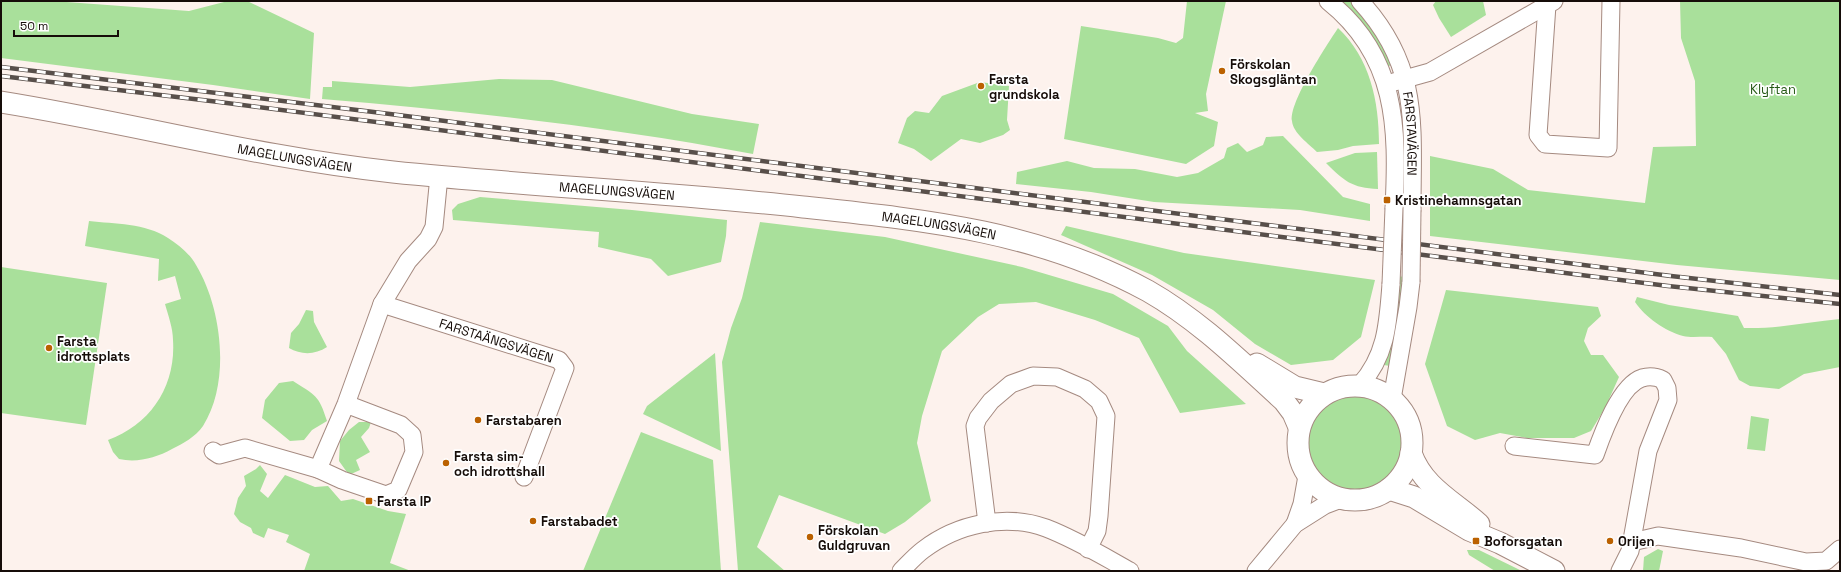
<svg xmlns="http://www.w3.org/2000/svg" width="1841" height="572" viewBox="0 0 1841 572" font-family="'Space Grotesk',sans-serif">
	<rect width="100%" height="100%" fill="#fdf2ed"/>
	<g fill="#a9e09b">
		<polygon points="1,1 53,1 189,11 228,1 247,1 314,33 310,99 213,85 1,58"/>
		<polygon points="1187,1 1226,1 1206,94 1208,111 1195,113 1218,122 1214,146 1186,164 1064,139 1081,26 1158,38 1176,43 1183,38"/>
		<path d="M1339,1H1350L1365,16L1393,63L1388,67C1375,41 1361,19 1339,1Z"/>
		<polygon points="1436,1 1483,1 1486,15 1451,37 1439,18 1433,5"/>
		<polygon points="1680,1 1840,1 1840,280 1677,265 1430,236 1430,156 1493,169 1528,190 1645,203 1653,147 1696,146 1695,81 1681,38"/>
		<path d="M1338,28C1370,58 1379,101 1379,144L1353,146L1338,150L1317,152C1309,144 1293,133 1292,121C1289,102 1327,45 1338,28Z"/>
		<path d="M499,79L552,80L692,114L759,124L753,154C611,127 466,111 322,99L323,87H332V81L410,87Z"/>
		<polygon points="980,82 1009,86 1007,120 1010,130 1003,135 980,143 961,139 931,161 914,149 898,143 907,118 915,111 929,113 942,96"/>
		<polygon points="1283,136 1343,197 1370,204 1370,221 1300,210 1154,202 1091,192 1016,184 1017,172 1067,161 1094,168 1135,169 1177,177 1198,173 1224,158 1227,148 1238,143 1247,152 1263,145 1266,137"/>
		<path d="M1377,152L1378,189C1352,188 1344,181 1326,163L1355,153Z"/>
		<polygon points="480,197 632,210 727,220 726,236 721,262 668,276 651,259 598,247 599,232 453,220 452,210 458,204"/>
		<path d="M89,221C115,224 145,223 168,238C179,245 190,254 196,265C222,308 231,382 203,426C195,437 184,443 172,449C156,458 137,463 119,459L113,452L108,440C151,424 176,386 173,340C173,328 168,315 165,304L181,299L175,276L158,281L159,259L85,246Z"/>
		<polygon points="760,222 885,237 1022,267 1113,294 1168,326 1187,351 1246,404 1180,413 1139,338 1095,320 1036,302 999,304 978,317 942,351 922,416 917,443 931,501 905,522 885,534 779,495 757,547 785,571 738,571 722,362 731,328 742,298"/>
		<polygon points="1066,226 1184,253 1375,280 1361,337 1333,360 1291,365 1255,344 1213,310 1152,275 1061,235"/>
		<polygon points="1,267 107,283 86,425 1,413"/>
		<polygon points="1398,276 1404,277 1403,291 1390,366 1384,365 1395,315"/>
		<polygon points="1446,290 1598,307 1601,316 1588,328 1584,341 1591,355 1603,355 1619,377 1605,408 1591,431 1574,438 1527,438 1500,433 1475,440 1447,426 1425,364"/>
		<path d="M1637,297L1669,305L1738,316L1744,328C1777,329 1808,322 1840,319V367L1804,374L1779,389L1750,386L1739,380L1726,354L1712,337C1703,336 1692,338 1683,336C1665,331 1645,317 1635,302Z"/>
		<path d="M306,310L313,311L314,322L327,347C315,355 301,355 289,348L291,333L299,324Z"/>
		<polygon points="715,353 721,451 643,414 647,406"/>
		<path d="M293,381C315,395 319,395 327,421L312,430L304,440L290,441L262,418L265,400L279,383Z"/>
		<circle cx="1356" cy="443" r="49"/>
		<polygon points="1751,416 1769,419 1765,451 1747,449"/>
		<polygon points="359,422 371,422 369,428 361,437 370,452 356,460 360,470 349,475 339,461 340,441 349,430"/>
		<polygon points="641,432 713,460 721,571 583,571"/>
		<polygon points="260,465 267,474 260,491 268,498 285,475 315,487 328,486 341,501 353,499 388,511 406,514 390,563 411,571 304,571 310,554 286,542 289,535 268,528 264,538 253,533 251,528 240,522 234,514 238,498 246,486 244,476 256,469"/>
		<polygon points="1658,549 1663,551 1659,571 1643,571 1644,557"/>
		<polygon points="1467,550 1479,550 1522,571 1495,571 1469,555"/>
	</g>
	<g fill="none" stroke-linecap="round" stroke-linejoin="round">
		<defs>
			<g id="minor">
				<path d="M1328,1C1397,56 1398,127 1394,208"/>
				<path id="s1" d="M1360,1C1421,67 1412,126 1412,210"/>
				<polyline points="1547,5 1538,135 1545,144 1608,148 1611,1"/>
				<polyline points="1394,82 1430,72 1554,1"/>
				<path id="s2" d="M382,304L559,360L565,368L524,477"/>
				<path d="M1360,385C1387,355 1388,322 1391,284"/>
				<polyline points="1392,399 1408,307 1411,282"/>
				<polyline points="346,404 401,425 412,435 414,452 398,490 386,495 342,480 318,469 346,404 382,304 408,261 428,239 434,227 439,176"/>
				<path d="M1514,446L1595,455C1602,435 1620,385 1642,378C1649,376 1657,377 1663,380L1667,388L1668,400L1648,451L1630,551L1620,571"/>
				<polyline points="213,451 219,455 245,448 318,469"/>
				<polyline points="987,523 975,426 978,418 991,401 1011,384 1033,376 1057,377 1085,389 1099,401 1106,416 1099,516 1097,531 1088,549"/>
				<polyline points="1295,524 1302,504 1307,476"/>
				<polyline points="1632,542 1658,536 1741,548 1806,562 1826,561 1840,549"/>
				<path d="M901,571C908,564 915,556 923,550C957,524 1005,513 1046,528C1075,539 1103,556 1130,571"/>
				<polyline points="1256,571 1295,524 1325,505 1341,499"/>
			</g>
			<g id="major">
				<path id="s3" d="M1,102C132,123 261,158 393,172C529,186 667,192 803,207C925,220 1038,231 1148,291C1199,320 1241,362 1284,401L1293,413L1299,427"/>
				<polyline points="1257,364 1295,387 1324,394"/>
				<circle cx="1355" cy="443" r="57"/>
				<path d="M1411,453C1423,487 1453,501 1479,524"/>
				<polyline points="1389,489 1414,497 1469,530 1500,543 1554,571"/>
			</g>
		</defs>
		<use href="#minor" stroke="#a58a80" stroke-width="19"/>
		<use href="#major" stroke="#a58a80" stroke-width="23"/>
		<use href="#minor" stroke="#fff" stroke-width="17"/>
		<use href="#major" stroke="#fff" stroke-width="21"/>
		<defs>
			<g id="rail">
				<polyline points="1,67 390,114 1671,276 1840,295"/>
				<polyline points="1,76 219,102 1668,286 1840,304"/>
			</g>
		</defs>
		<use href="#rail" stroke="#584f4a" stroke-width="4.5"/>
		<use href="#rail" stroke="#fff" stroke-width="3" stroke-dasharray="9" stroke-linecap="butt"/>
		<defs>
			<g id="minor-bridge">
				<polyline points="1411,282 1412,210"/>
				<polyline points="1391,284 1394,208"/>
			</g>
		</defs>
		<use href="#minor-bridge" stroke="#a58a80" stroke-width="19" stroke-linecap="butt"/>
		<use href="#minor-bridge" stroke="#fff" stroke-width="17"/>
	</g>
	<g fill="#bb6100" stroke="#fff" stroke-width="1.5">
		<circle cx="1222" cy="71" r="4"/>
		<circle cx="981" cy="86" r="4"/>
		<rect x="1383" y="196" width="8" height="8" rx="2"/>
		<circle cx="49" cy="348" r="4"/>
		<circle cx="478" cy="420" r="4"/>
		<circle cx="446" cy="463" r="4"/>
		<rect x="365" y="497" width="8" height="8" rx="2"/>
		<circle cx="533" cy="521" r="4"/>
		<circle cx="810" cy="537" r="4"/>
		<rect x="1472" y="537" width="8" height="8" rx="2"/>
		<circle cx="1610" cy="541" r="4"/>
	</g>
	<g text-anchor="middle" stroke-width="3.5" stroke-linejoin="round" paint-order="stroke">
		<g font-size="13" font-weight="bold" fill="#160d09" stroke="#fff" text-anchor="start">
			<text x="1230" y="69">Förskolan<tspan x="1230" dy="15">Skogsgläntan</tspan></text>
			<text x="989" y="84">Farsta<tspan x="989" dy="15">grundskola</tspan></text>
			<text x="1395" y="205">Kristinehamnsgatan</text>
			<text x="57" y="346">Farsta<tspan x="57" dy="15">idrottsplats</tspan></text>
			<text x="486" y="425">Farstabaren</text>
			<text x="454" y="461">Farsta sim-<tspan x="454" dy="15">och idrottshall</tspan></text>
			<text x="377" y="506">Farsta IP</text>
			<text x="541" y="526">Farstabadet</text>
			<text x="818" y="535">Förskolan<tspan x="818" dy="15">Guldgruvan</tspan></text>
			<text x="1484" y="546">Boforsgatan</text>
			<text x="1618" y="546">Orijen</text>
		</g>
		<g font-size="13" fill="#275a17" stroke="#fff">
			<text x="1773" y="94">Klyftan</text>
		</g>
		<g font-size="13" fill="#160d09" stroke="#fff">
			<text dy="5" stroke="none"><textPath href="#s1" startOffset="146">FARSTAVÄGEN</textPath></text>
			<text dy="5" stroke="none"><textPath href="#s3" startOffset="299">MAGELUNGSVÄGEN</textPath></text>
			<text dy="5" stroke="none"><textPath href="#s3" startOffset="623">MAGELUNGSVÄGEN</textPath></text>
			<text dy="5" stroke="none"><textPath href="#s3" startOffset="947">MAGELUNGSVÄGEN</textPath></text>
			<text dy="5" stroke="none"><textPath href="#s2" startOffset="120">FARSTAÄNGSVÄGEN</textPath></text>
		</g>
	</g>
	<rect width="1841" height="572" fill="none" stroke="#160d09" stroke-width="4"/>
	<path d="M14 30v6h104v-6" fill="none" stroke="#160d09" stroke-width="2"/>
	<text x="20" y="30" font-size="12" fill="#160d09" stroke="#ffffff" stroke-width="3" paint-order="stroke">50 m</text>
</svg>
